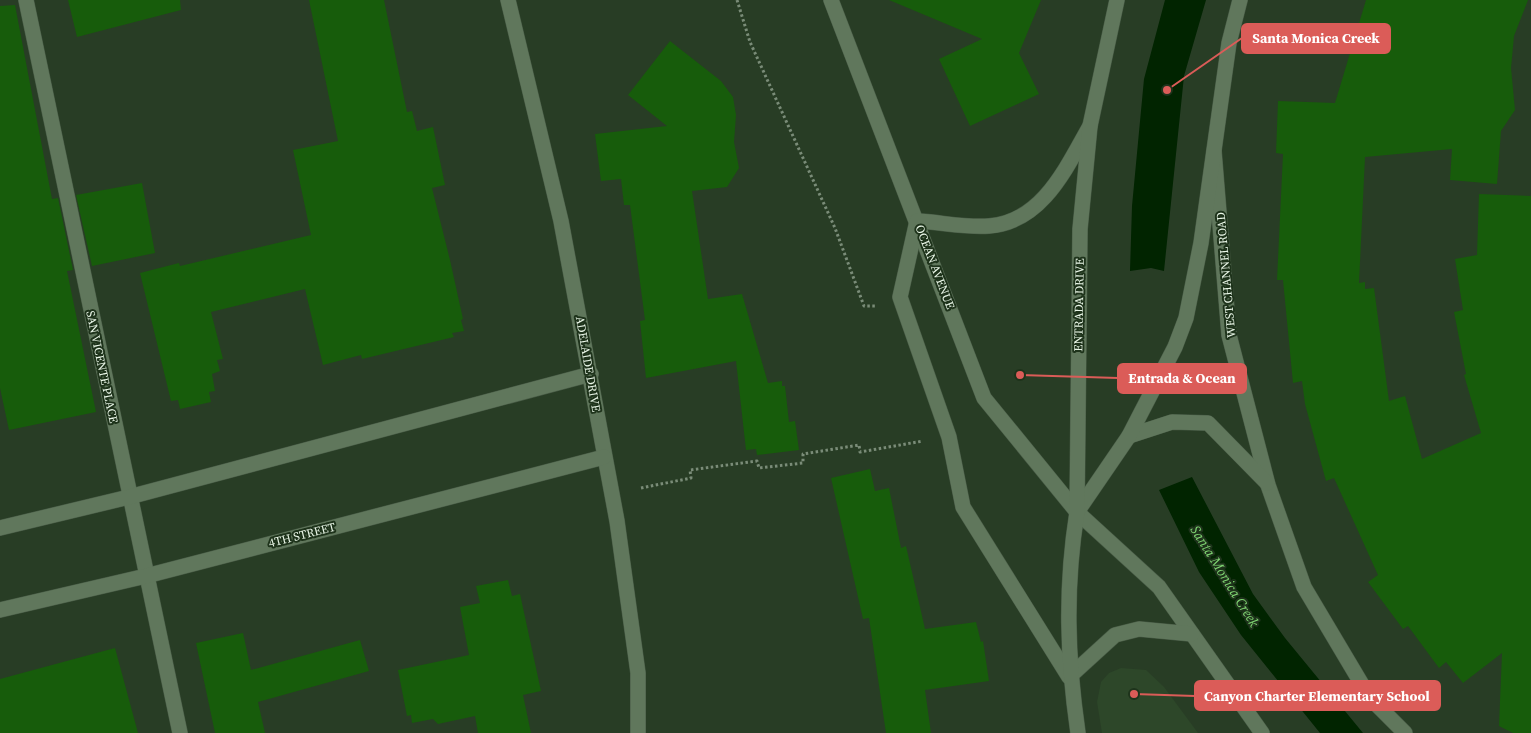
<svg xmlns="http://www.w3.org/2000/svg" width="1531" height="733" viewBox="0 0 1531 733" font-family="'Source Serif 4',serif">
	<rect width="100%" height="100%" fill="#283d25"/>
	<polygon fill="#2d4729" points="1121,668 1146,670 1164,687 1198,733 1102,733 1097,702 1101,682 1109,673"/>
	<g fill="#012400">
		<polygon points="1165,0 1206,0 1184,76 1164,271 1151,268 1130,271 1132,206 1144,79"/>
		<polygon points="1192,477 1253,594 1285,638 1363,733 1320,733 1241,635 1199,572 1159,490"/>
	</g>
	<g fill="#175c0b">
		<polygon points="68,0 180,0 181,10 77,37"/>
		<polygon points="309,0 384,0 407,112 412,111 417,131 433,127 445,185 432,188 450,260 463,319 461,320 464,331 452,333 454,337 362,359 361,355 323,365 305,289 211,312 223,359 217,360 220,371 212,374 215,391 209,392 211,402 180,409 178,400 171,401 140,273 179,263 180,266 311,235 293,150 338,141"/>
		<polygon points="889,0 1041,0 1019,53 1039,94 970,126 939,59 982,39"/>
		<polygon points="1366,0 1528,0 1514,36 1511,68 1515,110 1501,131 1497,184 1450,180 1452,149 1365,157 1359,283 1365,282 1365,289 1374,288 1389,401 1405,396 1422,459 1481,433 1464,375 1466,374 1454,312 1463,310 1455,259 1477,255 1479,194 1531,196 1531,733 1513,733 1499,726 1502,653 1463,683 1446,662 1439,668 1408,626 1403,629 1368,582 1378,575 1334,478 1326,481 1305,404 1302,381 1293,383 1283,280 1277,280 1283,154 1276,153 1278,101 1335,103"/>
		<polygon points="15,5 52,199 58,198 73,270 67,271 96,412 9,430 0,388 0,6"/>
		<polygon points="670,41 721,81 733,97 736,115 734,142 739,168 727,187 692,191 708,299 742,294 768,383 782,381 782,386 785,386 789,422 795,421 799,450 757,455 756,449 746,450 736,361 646,378 640,321 645,320 630,205 624,205 621,179 601,181 595,134 667,126 628,95"/>
		<polygon points="142,183 155,253 92,266 76,195"/>
		<polygon points="870,469 875,491 889,488 901,548 906,546 925,629 976,622 981,642 983,641 989,681 925,690 931,733 886,733 869,618 863,619 831,478"/>
		<polygon points="508,580 512,596 520,594 541,691 523,695 531,733 478,733 475,716 438,724 433,719 412,723 411,715 407,716 398,670 469,655 460,607 480,603 476,586"/>
		<polygon points="243,633 251,670 360,640 369,671 258,702 265,733 215,733 196,643"/>
		<polygon points="115,648 138,733 0,733 0,679"/>
	</g>
	<g fill="none" stroke-linecap="round" stroke-linejoin="round">
		<defs>
			<g id="minor">
				<polyline points="26,0 180,733"/>
				<polyline points="508,0 561,221 617,521 638,673 638,733"/>
				<polyline points="831,0 984,398 1077,512 1159,587 1262,733"/>
				<path d="M1090,126C1067,166 1043,222 989,226C966,228 940,222 917,221L900,297L949,437L963,507L1069,677L1115,635L1139,629L1192,634"/>
				<polyline points="1214,151 1229,335 1268,485 1304,587 1370,698 1405,733"/>
				<polyline points="1129,436 1172,422 1208,423 1267,483"/>
				<polyline points="1077,512 1129,436 1175,347 1186,318 1201,243 1229,43 1240,0"/>
				<polyline points="0,528 129,497 591,374"/>
				<polyline points="0,610 146,576 604,457"/>
				<path d="M1078,733C1067,657 1065,588 1077,512L1080,229L1090,126L1117,0"/>
			</g>
		</defs>
		<use href="#minor" stroke="#485b46" stroke-width="16"/>
		<g stroke="#7a8c78" stroke-width="3" stroke-dasharray="2.5 2.5" stroke-linecap="butt">
			<polyline points="737,0 750,42 835,228 864,306 875,306"/>
			<polyline points="641,488 691,478 690,470 757,461 759,468 803,463 803,454 859,445 860,452 923,441"/>
		</g>
		<use href="#minor" stroke="#60775c" stroke-width="15"/>
	</g>
	<g text-anchor="middle" stroke-width="4" stroke-linejoin="round" paint-order="stroke">
		<g font-size="12" fill="#e9f6e7" stroke="#1e331b">
			<text transform="translate(935 267) rotate(69)" y="4">OCEAN AVENUE</text>
			<text transform="translate(1226 275) rotate(-95)" y="4">WEST CHANNEL ROAD</text>
			<text transform="translate(1079 305) rotate(-89)" y="4">ENTRADA DRIVE</text>
			<text transform="translate(588 364) rotate(80)" y="4">ADELAIDE DRIVE</text>
			<text transform="translate(102 367) rotate(78)" y="4">SAN VICENTE PLACE</text>
			<text transform="translate(302 535) rotate(-14)" y="4">4TH STREET</text>
		</g>
		<g font-size="14" font-style="italic" fill="#80d773" stroke="#1e331b">
			<text transform="translate(1225 576) rotate(58)" y="5">Santa Monica Creek</text>
		</g>
	</g>
	<path fill="none" stroke="#db5c58" stroke-width="2" d="M1167 90L1242 38M1020 375L1118 378M1134 694L1195 696"/>
	<g fill="#db5c58" stroke="#1e331b" stroke-width="2">
		<circle cx="1167" cy="90" r="5"/>
		<circle cx="1020" cy="375" r="5"/>
		<circle cx="1134" cy="694" r="5"/>
	</g>
	<g fill="#db5c58" stroke="#db5c58" stroke-width="2">
		<rect x="1242" y="24" width="148" height="29" rx="5"/>
		<rect x="1118" y="364" width="128" height="29" rx="5"/>
		<rect x="1195" y="681" width="245" height="29" rx="5"/>
	</g>
	<g font-size="14" text-anchor="middle" font-weight="bold" fill="#fff">
		<text x="1316" y="43">Santa Monica Creek</text>
		<text x="1182" y="383">Entrada &amp; Ocean</text>
		<text x="1317" y="701">Canyon Charter Elementary School</text>
	</g>
</svg>
